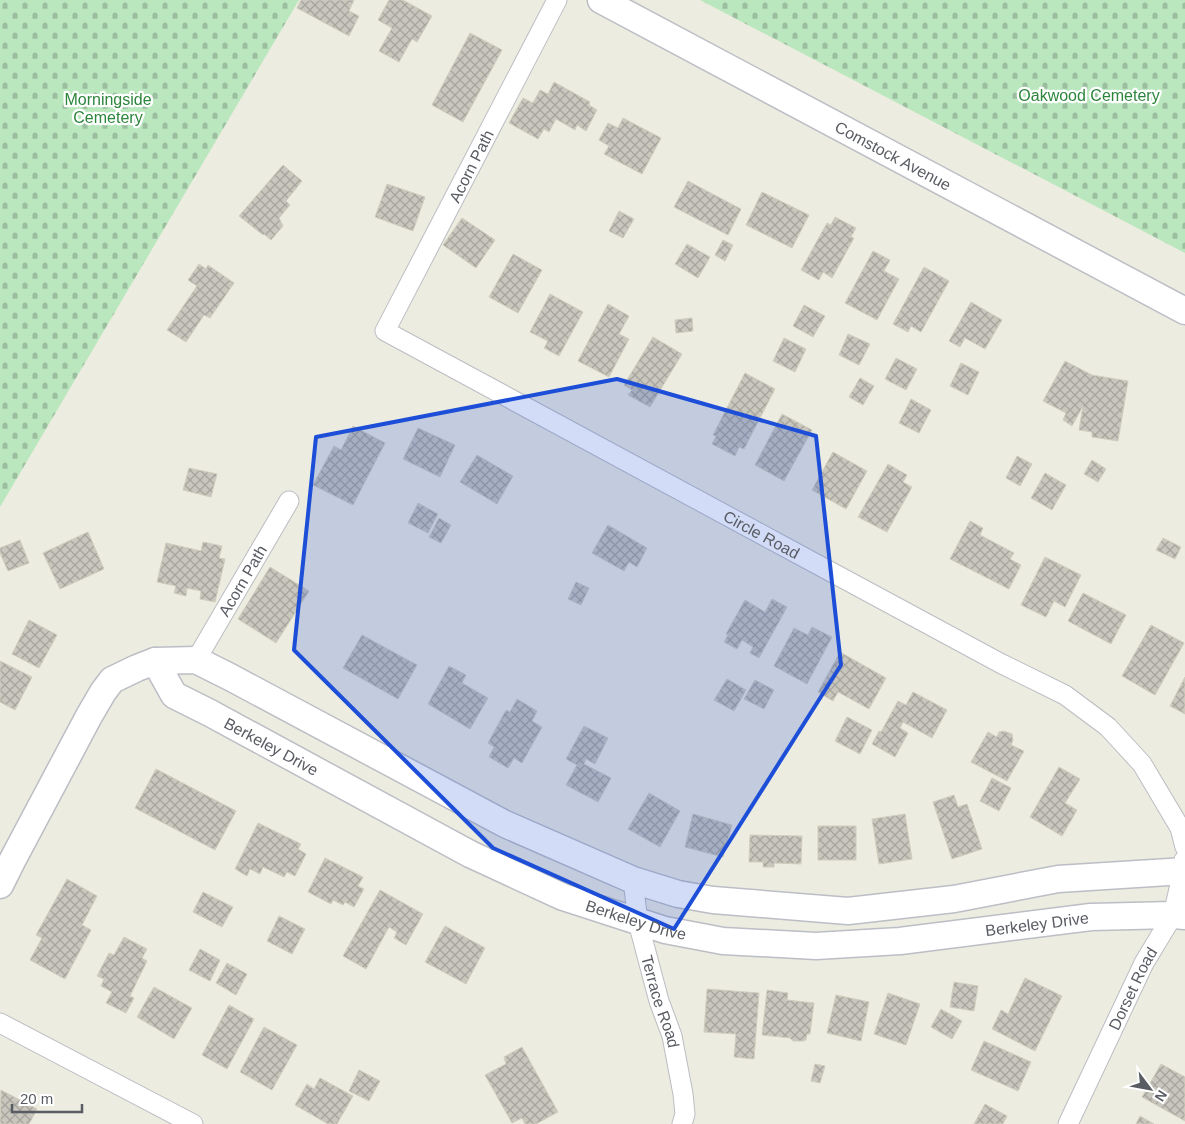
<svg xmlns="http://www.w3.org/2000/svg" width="1185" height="1124" viewBox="0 0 1185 1124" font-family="Arial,sans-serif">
	<defs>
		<pattern id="cemetery-stones" width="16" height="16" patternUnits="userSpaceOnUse" patternTransform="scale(1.25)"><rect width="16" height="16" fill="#bbe7bf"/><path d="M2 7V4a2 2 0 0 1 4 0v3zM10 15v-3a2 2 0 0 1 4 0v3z" fill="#9bbe9f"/></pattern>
		<pattern id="building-cross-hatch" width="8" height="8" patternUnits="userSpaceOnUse" patternTransform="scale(1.25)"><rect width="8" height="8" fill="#c8c6bd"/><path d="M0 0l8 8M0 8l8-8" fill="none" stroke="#a5a49d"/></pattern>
	</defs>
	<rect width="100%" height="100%" fill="#edece0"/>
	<g fill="url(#cemetery-stones)">
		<polygon points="0,0 299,0 0,507"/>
		<polygon points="700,0 1185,0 1185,253"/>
	</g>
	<g fill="url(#building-cross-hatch)" stroke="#d2cebe">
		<polygon points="301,0 354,0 349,11 359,16 349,36 297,8"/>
		<polygon points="389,0 403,0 432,16 417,42 412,39 399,62 379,51 392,28 378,20"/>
		<polygon points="470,33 502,50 463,122 432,105"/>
		<polygon points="554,82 590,102 589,105 597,110 586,131 577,125 575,130 556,119 549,132 544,129 538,139 509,123 523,98 533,103 540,90 548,94"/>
		<polygon points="623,118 661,138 642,174 604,154 609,146 599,140 608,123 618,128"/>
		<polygon points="283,165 302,181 286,201 290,205 279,218 283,226 271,240 264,234 263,235 239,216"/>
		<polygon points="688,181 741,209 728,235 674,207"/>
		<polygon points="387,184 425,197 413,231 375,217"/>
		<polygon points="762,192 809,215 792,248 746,225"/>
		<polygon points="619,211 634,219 623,238 609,231"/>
		<polygon points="835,217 856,228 851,237 854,238 832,278 823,272 819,280 801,270 827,223 831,225"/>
		<polygon points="462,218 495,240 476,268 443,245"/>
		<polygon points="723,240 733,245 725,261 715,255"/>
		<polygon points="687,244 710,257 698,278 675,264"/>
		<polygon points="873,251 890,260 884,271 899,279 877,320 845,303"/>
		<polygon points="513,254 542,270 518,313 489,297"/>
		<polygon points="199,264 206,269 208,265 234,283 210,318 204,315 186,342 167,330 197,286 188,280"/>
		<polygon points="924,267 949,281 921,332 911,326 908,332 893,324"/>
		<polygon points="550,294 583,312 559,356 544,348 548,341 530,332"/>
		<polygon points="971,302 1002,320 985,349 965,338 960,347 949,341"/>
		<polygon points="608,304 629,316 619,334 629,339 609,377 578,361"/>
		<polygon points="804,305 825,316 813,337 793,326"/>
		<polygon points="692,318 693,331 676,333 675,320"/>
		<polygon points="848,334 870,344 859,365 839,355"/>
		<polygon points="653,337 682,354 650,407 628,395 632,390 624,385"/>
		<polygon points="784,338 806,349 795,372 773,361"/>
		<polygon points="896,358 917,369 906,390 885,379"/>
		<polygon points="1065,361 1092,375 1128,381 1118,441 1092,437 1092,432 1079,430 1083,406 1072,426 1063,420 1066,413 1043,401"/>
		<polygon points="961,363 979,372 968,395 950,386"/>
		<polygon points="745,373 775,389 744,449 739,447 735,456 712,444 716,436 713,435"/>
		<polygon points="860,378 874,386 863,405 849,397"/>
		<polygon points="911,399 931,410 919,433 899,423"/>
		<polygon points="782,414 812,430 784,481 755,465"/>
		<polygon points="353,426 385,443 353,505 313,485 334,446 341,450"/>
		<polygon points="418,428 455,445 440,477 403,459"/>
		<polygon points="833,452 867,471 846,509 812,490"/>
		<polygon points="477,455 513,476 497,504 460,482"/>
		<polygon points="1017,456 1032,464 1020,486 1006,478"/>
		<polygon points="1092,460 1106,469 1098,482 1084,474"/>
		<polygon points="888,464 907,475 903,482 912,487 887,532 858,517"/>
		<polygon points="189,468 217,474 211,497 183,490"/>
		<polygon points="1045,473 1066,485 1052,510 1031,498"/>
		<polygon points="418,503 438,514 428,533 408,523"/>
		<polygon points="439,518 451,525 441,543 429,537"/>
		<polygon points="970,521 983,528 980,535 1014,553 1010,559 1021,565 1009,589 950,559"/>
		<polygon points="608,525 647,548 637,567 629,562 624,571 592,553"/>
		<polygon points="88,532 104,569 60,589 43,553"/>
		<polygon points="1163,538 1181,547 1175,559 1156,550"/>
		<polygon points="20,540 29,563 8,571 0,553 0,548"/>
		<polygon points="203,542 222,546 219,558 225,559 215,602 200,599 201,591 187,588 186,596 174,593 176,586 157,582 166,543 201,551"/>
		<polygon points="1045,557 1081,575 1065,607 1054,601 1046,617 1021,605"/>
		<polygon points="270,567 309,591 276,643 238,619"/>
		<polygon points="576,582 589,588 581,605 568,599"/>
		<polygon points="1083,593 1126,615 1111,644 1068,621"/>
		<polygon points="772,599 787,607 759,658 750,653 753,647 742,640 737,649 724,642 728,635 726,634 745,600 765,612"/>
		<polygon points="29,620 57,635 39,668 12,654"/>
		<polygon points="1151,625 1184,643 1155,695 1122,676"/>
		<polygon points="812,627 832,637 807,684 774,666 794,628 808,635"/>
		<polygon points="362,635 417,665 398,699 343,668"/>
		<polygon points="840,652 886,678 869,709 838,692 833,701 818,692"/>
		<polygon points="0,661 32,677 15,710 0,702"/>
		<polygon points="449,666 466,675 462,683 488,698 470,729 428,704"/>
		<polygon points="1185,677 1185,714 1170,706"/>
		<polygon points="727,679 746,690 734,711 714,700"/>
		<polygon points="755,680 774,690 764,709 744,699"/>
		<polygon points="913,692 947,710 932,738 903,722 900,728 908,733 895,757 872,744 879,731 881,732 898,701 906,705"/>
		<polygon points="517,699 537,711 532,721 542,727 522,763 514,758 508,768 489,757 494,747 488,743 506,710 510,712"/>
		<polygon points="847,717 872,730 860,754 835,741"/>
		<polygon points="584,726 608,738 595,764 586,759 584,764 611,778 598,802 566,785 577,765 566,759"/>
		<polygon points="1004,731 1012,734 1013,740 1011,745 1024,751 1007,781 971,762 988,732 997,737 999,732"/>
		<polygon points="1059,767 1080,779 1065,803 1077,810 1062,836 1030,817"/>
		<polygon points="156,769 236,811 215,850 135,808"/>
		<polygon points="992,778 1011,788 999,811 980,801"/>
		<polygon points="649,793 680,811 660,847 628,829"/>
		<polygon points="954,795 958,807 967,804 982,849 952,859 933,802"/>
		<polygon points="693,814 732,825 723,857 685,847"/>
		<polygon points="905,814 912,859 879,864 872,819"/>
		<polygon points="258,823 301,844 298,849 306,854 295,876 287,872 284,877 263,867 260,874 250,869 247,876 235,869"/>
		<rect x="818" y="826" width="38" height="34"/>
		<polygon points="750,835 802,836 801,864 774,863 774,867 763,867 763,862 749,862"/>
		<polygon points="325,858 363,877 358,886 364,889 354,907 345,902 343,905 333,900 331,904 308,892"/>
		<polygon points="67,879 97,896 82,925 91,930 65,979 30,960 42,938 36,935"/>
		<polygon points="380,890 423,914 406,945 394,938 397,932 389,927 366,969 343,956"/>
		<polygon points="203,892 233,907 222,927 193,912"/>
		<polygon points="279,916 305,929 292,954 267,941"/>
		<polygon points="445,926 485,948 466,984 425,962"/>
		<polygon points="124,937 147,949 142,958 147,961 130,996 134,998 126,1013 106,1003 112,992 101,986 104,979 97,976 109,953 114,955"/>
		<polygon points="200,949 220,960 210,981 189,970"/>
		<polygon points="227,963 247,974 236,995 216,983"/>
		<polygon points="1025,978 1062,996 1035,1051 992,1029 1001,1010 1008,1014"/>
		<polygon points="954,982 978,986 974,1011 950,1007"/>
		<polygon points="154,987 192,1008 174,1039 137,1017"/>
		<polygon points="707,989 759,993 754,1059 734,1057 736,1034 704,1032"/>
		<polygon points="767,990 788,993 787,1000 814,1003 810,1034 807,1034 806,1040 803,1041 793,1041 790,1038 762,1035"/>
		<polygon points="888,993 920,1004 906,1045 874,1034"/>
		<polygon points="836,995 869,1002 861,1041 827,1033"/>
		<polygon points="229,1005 254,1019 227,1069 202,1055"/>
		<polygon points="941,1009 962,1021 952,1039 931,1027"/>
		<polygon points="264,1027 297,1045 272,1090 240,1072"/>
		<polygon points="984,1041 1031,1062 1018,1091 971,1070"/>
		<polygon points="522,1047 558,1112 536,1124 525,1124 522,1118 512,1123 485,1075 506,1064 504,1057"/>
		<polygon points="815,1064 825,1066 820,1083 811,1081"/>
		<polygon points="1161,1064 1185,1077 1185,1121 1142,1097"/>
		<polygon points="359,1070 380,1081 369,1101 349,1091"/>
		<polygon points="320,1078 353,1096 337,1124 328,1124 295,1105 307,1084 314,1089"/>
		<polygon points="1,1090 37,1109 29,1124 0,1124"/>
		<polygon points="985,1104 1007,1116 1003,1124 974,1124"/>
		<polygon points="1140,1116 1154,1124 1136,1124"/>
	</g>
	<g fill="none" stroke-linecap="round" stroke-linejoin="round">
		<defs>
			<g id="street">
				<path id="s1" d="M557,0L385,331L783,546L1000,663L1065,695L1108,727L1142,764L1180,828L1185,847"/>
				<path id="s2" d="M196,660L289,501"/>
				<path id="s3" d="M633,880L638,922L659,1001L672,1036L683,1094L685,1114L682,1124"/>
				<polyline points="0,1023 193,1124"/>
				<path id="s4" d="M1068,1124L1144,963L1173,915L1183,871L1184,860"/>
			</g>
			<g id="secondary">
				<path id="s5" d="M601,0L1185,311"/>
				<path id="s6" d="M155,661L174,695L210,713L470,854L563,897L665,930L723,941L816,946L900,941L1091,917L1173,915L1185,916"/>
				<polyline points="0,885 12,861 89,716 103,692 112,680 137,668 155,661 196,660 230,677 505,824 633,880 678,894 713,900 848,911 954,899 1058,879 1185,871"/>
			</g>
		</defs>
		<use href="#street" stroke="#bbbdc3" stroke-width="21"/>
		<use href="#secondary" stroke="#bbbec5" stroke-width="29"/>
		<use href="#street" stroke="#fff" stroke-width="19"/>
		<use href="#secondary" stroke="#fff" stroke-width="26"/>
	</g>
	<path fill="#1d4ed8" fill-opacity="0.2" stroke="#1d4ed8" stroke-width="4" stroke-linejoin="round" d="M617,379L816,436L841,665L674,929L493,848L294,650L316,437Z"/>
	<g text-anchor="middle" stroke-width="4.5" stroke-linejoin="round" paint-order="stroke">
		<g font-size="16" fill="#2e853c" stroke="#fff">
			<text x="1089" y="101">Oakwood Cemetery</text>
			<text x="108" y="105">Morningside<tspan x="108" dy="18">Cemetery</tspan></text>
		</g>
		<g font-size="16" fill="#595c63" stroke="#fff">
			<text dy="6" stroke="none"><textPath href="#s5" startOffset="331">Comstock Avenue</textPath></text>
			<text transform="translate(471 166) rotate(-63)" y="6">Acorn Path</text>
			<text dy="6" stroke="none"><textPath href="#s1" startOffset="801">Circle Road</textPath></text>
			<text dy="6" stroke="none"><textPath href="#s2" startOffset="92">Acorn Path</textPath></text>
			<text dy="6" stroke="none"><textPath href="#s6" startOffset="149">Berkeley Drive</textPath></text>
			<text dy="6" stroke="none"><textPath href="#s6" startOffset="554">Berkeley Drive</textPath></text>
			<text dy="6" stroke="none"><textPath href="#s6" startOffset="959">Berkeley Drive</textPath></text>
			<text dy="6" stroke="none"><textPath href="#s4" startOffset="150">Dorset Road</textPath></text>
			<text dy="6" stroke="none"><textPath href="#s3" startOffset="125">Terrace Road</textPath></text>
		</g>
	</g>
	<g transform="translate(1150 1089) rotate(122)" stroke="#ffffff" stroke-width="4" paint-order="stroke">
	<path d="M0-4L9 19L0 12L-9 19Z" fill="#595c63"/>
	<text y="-8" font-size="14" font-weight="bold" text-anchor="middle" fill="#595c63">N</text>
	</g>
	<path d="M12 1104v8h70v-8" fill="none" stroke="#595c63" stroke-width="2.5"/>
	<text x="20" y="1104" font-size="15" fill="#595c63" stroke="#ffffff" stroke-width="4" paint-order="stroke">20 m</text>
</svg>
